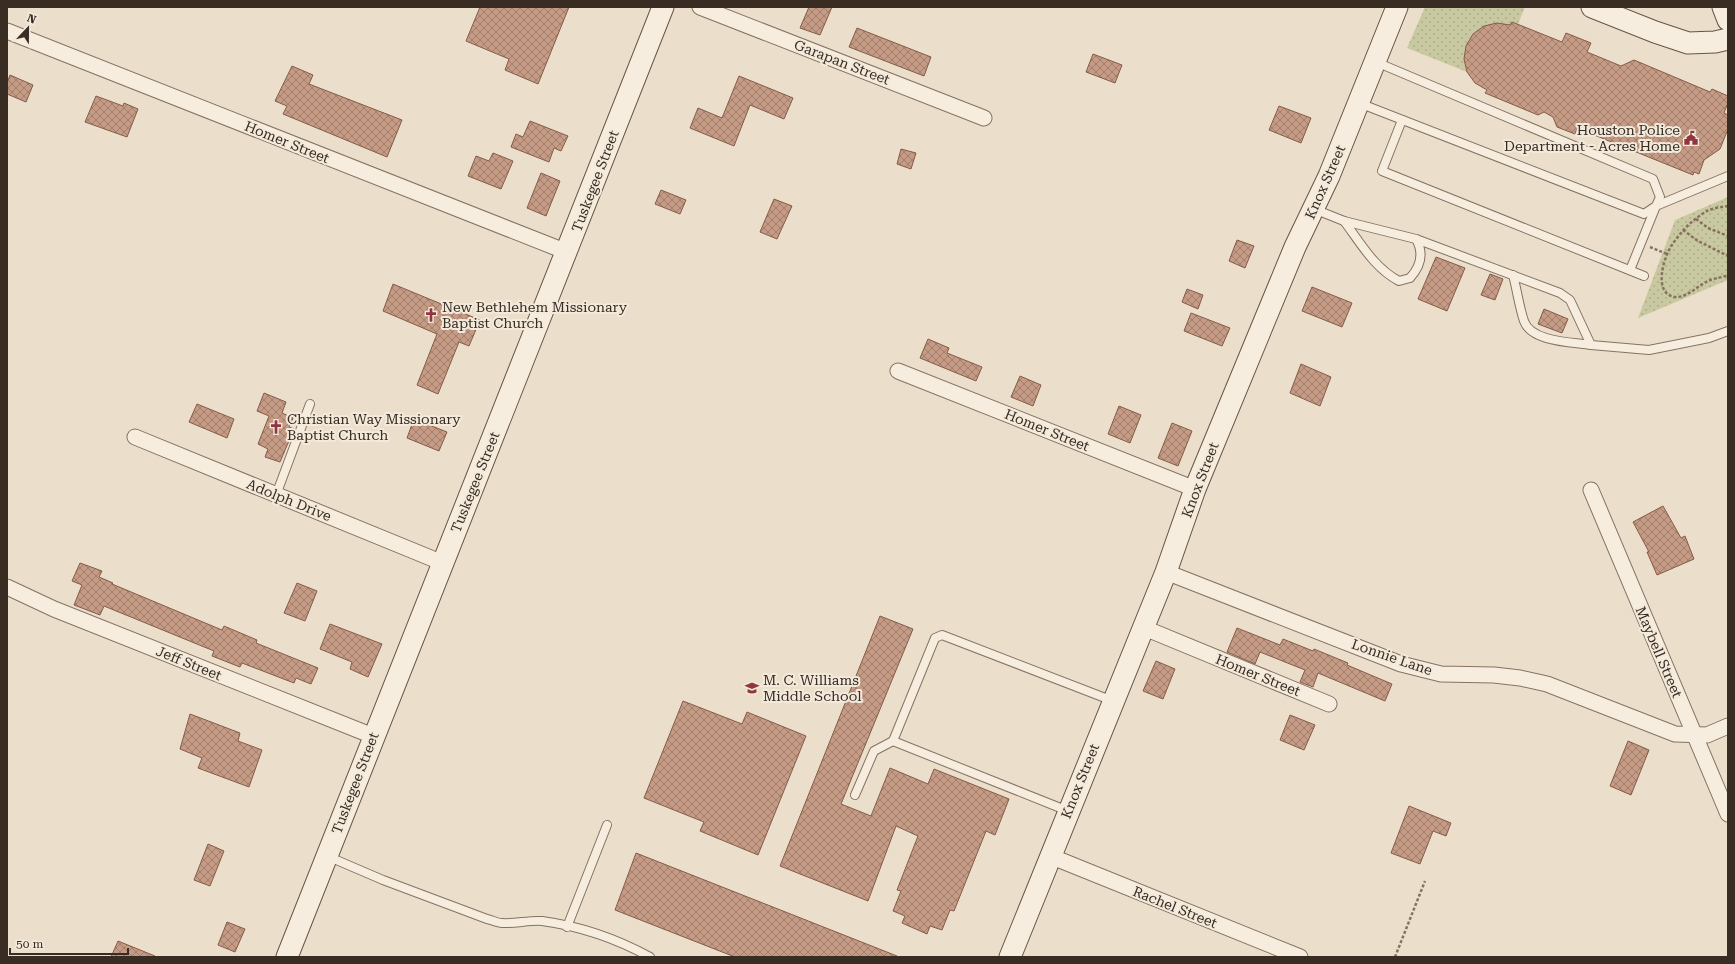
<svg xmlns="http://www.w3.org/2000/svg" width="1735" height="964" viewBox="0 0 1735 964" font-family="'Roboto Serif',serif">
	<defs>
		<pattern id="park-dots" width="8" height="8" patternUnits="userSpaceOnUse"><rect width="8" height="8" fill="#c8c9a0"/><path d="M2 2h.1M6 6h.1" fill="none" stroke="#adad8a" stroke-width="1.8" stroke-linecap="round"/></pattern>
		<pattern id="building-cross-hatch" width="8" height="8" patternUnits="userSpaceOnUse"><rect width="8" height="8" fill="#c69b85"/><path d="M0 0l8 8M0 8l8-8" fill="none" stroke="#a27f6c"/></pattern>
	</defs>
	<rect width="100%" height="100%" fill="#ebdfcc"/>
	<g fill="url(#park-dots)">
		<path d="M1425,7H1525L1518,24L1512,22L1510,25C1477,20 1459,39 1467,72L1407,48Z"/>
		<polygon points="1728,197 1728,280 1638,318 1675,220"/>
	</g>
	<g fill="url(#building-cross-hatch)" stroke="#845b49">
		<polygon points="480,7 569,7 538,84 505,70 509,59 466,41"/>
		<polygon points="809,7 832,7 820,35 800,28"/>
		<polygon points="1512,22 1562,42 1566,33 1591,43 1587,52 1621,66 1634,60 1710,92 1712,89 1728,96 1728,103 1724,113 1728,115 1728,129 1720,149 1704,160 1699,174 1694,172 1693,175 1577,128 1575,134 1557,127 1553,117 1544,112 1538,115 1485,93 1487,90 1475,83 1467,72 1464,59 1466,46 1473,34 1484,26 1497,23 1510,25"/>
		<polygon points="857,28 931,57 924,76 849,47"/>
		<polygon points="1093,54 1122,65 1115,83 1086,72"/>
		<polygon points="292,66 313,75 309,84 402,120 387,157 283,114 287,106 275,101"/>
		<polygon points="10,75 33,85 26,102 7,94 7,83"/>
		<polygon points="739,76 793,98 784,119 750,105 734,146 690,128 698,108 722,118"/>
		<polygon points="96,96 123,106 124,103 138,109 127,137 85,122"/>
		<polygon points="1279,106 1311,118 1301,143 1269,130"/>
		<polygon points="530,121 568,136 561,151 554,148 549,162 511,147 516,134 523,137"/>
		<polygon points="901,149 916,153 911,169 897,164"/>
		<polygon points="493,153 513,161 501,189 468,176 476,156 489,161"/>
		<polygon points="541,173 560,181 546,216 527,208"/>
		<polygon points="661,190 686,200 680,214 655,204"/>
		<polygon points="774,199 792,206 777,239 760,232"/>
		<polygon points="1237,240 1254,246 1245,268 1229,261"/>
		<polygon points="1436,257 1465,268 1447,311 1418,299"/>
		<polygon points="1490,274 1503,279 1495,300 1481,295"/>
		<polygon points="393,284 480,320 469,346 459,342 438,394 417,385 437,334 383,311"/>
		<polygon points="1312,287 1352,303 1342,327 1302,311"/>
		<polygon points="1187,289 1203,295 1198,309 1182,302"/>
		<polygon points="1544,309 1568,319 1562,333 1538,324"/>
		<polygon points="1191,313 1230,328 1222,346 1184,331"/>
		<polygon points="928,339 949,348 947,353 982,367 976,381 920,358"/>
		<polygon points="1301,364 1331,377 1320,406 1290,393"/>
		<polygon points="1020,376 1041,385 1033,406 1011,397"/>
		<polygon points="264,393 286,402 282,413 293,418 289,427 294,429 280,462 265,457 268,449 258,444 269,416 257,411"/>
		<polygon points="197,404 234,419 227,438 189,422"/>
		<polygon points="1119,406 1141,415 1130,443 1108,434"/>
		<polygon points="414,419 447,432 439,451 407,438"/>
		<polygon points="1172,423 1192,431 1178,466 1158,458"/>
		<polygon points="1663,506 1681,538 1685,536 1694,559 1657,575 1647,552 1649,552 1633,522"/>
		<polygon points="80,563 102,571 99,577 113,583 112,584 222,630 224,626 257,640 256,643 318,668 311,684 296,678 294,683 242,663 240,667 212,656 214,651 104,606 100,615 74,605 82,585 72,581"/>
		<polygon points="297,583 317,591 305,621 284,613"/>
		<polygon points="880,616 913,629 841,804 871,816 890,768 928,784 934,769 1009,799 995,835 986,831 954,911 950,910 942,930 930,926 927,934 902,923 905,916 893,911 901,891 897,890 918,836 896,826 868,901 780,866"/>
		<polygon points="330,624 382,644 368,677 350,669 352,662 320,649"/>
		<polygon points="1237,628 1280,645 1283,639 1313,651 1314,649 1348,663 1347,665 1392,684 1385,701 1318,673 1313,687 1300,682 1305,670 1260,652 1255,664 1227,652"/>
		<polygon points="1156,661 1175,669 1163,699 1143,691"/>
		<polygon points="683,701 742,724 747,712 806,736 758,855 700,831 704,822 644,798"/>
		<polygon points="190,714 240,733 238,741 262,750 249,787 198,768 202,758 180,749"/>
		<polygon points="1290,715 1315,725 1304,750 1280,740"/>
		<polygon points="1628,741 1649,750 1631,795 1610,786"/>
		<polygon points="1409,806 1451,823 1446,836 1433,831 1420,864 1391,853"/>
		<polygon points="208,844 224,851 210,886 194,880"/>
		<polygon points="636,853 897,956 897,957 735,957 615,910"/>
		<polygon points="227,922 245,929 235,952 218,945"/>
		<polygon points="118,941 155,956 155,957 111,957"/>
	</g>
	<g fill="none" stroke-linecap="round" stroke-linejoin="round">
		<defs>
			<g id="lane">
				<polyline points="1359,103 1644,214 1656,206 1660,197 1653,179 1376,62"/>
				<polyline points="1402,120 1382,171 1644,276"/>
				<polyline points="1314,209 1344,221 1416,239 1560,293 1570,300 1591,345 1649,350 1709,338 1728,331"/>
				<path d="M1344,221C1360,242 1374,268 1399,281L1410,278C1421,266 1424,253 1416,239"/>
				<polyline points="1630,270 1656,206 1728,176"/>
				<path d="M1513,275C1517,290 1519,306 1524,321C1531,342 1572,342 1591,345"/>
				<polyline points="276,495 310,404"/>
				<polyline points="855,795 874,751 893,741"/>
				<polyline points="1068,811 893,741 935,638 942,635 1113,701"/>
				<path d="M327,856L383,880L487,919C492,920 497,923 502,923C515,924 529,920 542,921C579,926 617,939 650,957"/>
				<polyline points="567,927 607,825"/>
			</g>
			<g id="street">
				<polyline points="700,7 984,118"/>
				<polyline points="7,31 567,252"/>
				<polyline points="898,371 1195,489"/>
				<polyline points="135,437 443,563"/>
				<polyline points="1591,490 1728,814"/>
				<polyline points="1166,572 1401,664 1441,674 1494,675 1520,678 1547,684 1675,734 1707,735 1728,726"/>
				<polyline points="7,587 54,609 373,736"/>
				<polyline points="1142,627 1329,704"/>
				<polyline points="1050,856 1300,957"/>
			</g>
			<g id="secondary">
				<polyline points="1592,7 1655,32 1688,43 1715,42 1728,39"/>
				<polyline points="1723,7 1728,20"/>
				<polyline points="287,957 663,7"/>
				<polyline points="1010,957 1166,572 1195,489 1295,247 1329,176 1397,7"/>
			</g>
		</defs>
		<use href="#lane" stroke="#877261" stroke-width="10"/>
		<use href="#street" stroke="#877261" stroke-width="17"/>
		<use href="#secondary" stroke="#695344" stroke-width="23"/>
		<g stroke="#877261" stroke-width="2.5" stroke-dasharray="3 2" stroke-linecap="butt">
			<path d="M1728,206C1721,207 1713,208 1707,211C1693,219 1681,231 1672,245C1664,256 1652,294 1675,297C1687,298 1697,286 1708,281C1714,278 1721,278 1728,275"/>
			<polyline points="1696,219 1708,228 1728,236"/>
			<polyline points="1683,230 1698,241 1728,256"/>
			<polyline points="1650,247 1667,254"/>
			<polyline points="1395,957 1425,881"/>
		</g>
		<use href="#lane" stroke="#f6edde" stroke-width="8"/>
		<use href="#street" stroke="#f6edde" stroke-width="15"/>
		<use href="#secondary" stroke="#f6edde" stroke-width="21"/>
	</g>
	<defs>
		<symbol id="civic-bare" viewBox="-9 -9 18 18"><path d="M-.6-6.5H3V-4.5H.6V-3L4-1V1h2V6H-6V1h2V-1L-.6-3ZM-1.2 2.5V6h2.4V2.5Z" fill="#90363f" stroke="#f3eadb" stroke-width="2.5" paint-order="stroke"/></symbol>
		<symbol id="church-bare" viewBox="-9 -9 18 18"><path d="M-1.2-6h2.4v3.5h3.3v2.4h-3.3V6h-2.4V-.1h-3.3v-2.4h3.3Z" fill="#90363f" stroke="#f3eadb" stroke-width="2.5" paint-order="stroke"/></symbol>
		<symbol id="school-bare" viewBox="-9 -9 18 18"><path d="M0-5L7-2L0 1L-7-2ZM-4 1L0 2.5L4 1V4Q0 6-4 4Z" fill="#90363f" stroke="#f3eadb" stroke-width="2.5" paint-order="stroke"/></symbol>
	</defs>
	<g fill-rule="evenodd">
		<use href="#civic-bare" x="1681" y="128" width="20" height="20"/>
		<use href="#church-bare" x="421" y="305" width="20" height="20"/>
		<use href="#church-bare" x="266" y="417" width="20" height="20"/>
		<use href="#school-bare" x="742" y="678" width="20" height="20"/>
	</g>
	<g text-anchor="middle" stroke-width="4" stroke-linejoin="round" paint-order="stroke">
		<g font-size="14" fill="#392c23" stroke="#f3eadb">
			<text transform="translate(842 62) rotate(21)" y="5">Garapan Street</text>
			<text transform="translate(287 142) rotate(22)" y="5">Homer Street</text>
			<text transform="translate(595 181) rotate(-69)" y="5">Tuskegee Street</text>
			<text transform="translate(1325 182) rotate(-66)" y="5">Knox Street</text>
			<text transform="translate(1047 430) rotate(22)" y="5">Homer Street</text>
			<text transform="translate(1200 480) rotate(-69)" y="5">Knox Street</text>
			<text transform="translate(475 482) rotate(-68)" y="5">Tuskegee Street</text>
			<text transform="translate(289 500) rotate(22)" y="5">Adolph Drive</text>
			<text transform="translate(1659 652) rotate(67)" y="5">Maybell Street</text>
			<text transform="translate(1392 657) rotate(19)" y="5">Lonnie Lane</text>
			<text transform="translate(189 663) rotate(22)" y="5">Jeff Street</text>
			<text transform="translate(1258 675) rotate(22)" y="5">Homer Street</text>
			<text transform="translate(1080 781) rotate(-68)" y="5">Knox Street</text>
			<text transform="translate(355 783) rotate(-69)" y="5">Tuskegee Street</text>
			<text transform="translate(1175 907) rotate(22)" y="5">Rachel Street</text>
		</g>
		<g font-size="14" fill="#392c23" stroke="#f3eadb" text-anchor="start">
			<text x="1680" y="135" text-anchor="end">Houston Police<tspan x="1680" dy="16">Department - Acres Home</tspan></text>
			<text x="442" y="312">New Bethlehem Missionary<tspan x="442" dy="16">Baptist Church</tspan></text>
			<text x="287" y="424">Christian Way Missionary<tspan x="287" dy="16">Baptist Church</tspan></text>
			<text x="763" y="685">M. C. Williams<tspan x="763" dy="16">Middle School</tspan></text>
		</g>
	</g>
	<rect width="1735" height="964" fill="none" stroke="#392c23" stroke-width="16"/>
	<g transform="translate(28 28) rotate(22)" stroke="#f3eadb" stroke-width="3" paint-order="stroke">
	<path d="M0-3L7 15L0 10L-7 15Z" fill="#392c23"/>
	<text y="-6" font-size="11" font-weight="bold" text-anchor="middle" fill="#392c23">N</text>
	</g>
	<path d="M10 948v6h118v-6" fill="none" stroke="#392c23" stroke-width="2"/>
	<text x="16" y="948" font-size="12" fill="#392c23" stroke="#f3eadb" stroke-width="3" paint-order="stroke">50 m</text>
</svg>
